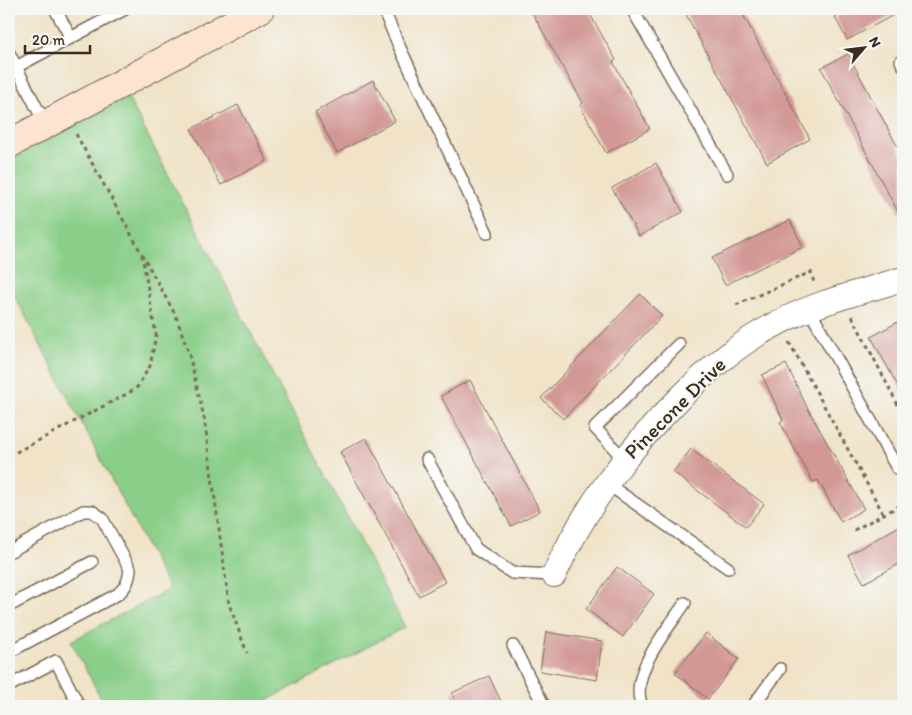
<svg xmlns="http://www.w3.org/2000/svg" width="912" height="715" viewBox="0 0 912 715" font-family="Itim,sans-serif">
	<rect width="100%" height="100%" fill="#f6f6f2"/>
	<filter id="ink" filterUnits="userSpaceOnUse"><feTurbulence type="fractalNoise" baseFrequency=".02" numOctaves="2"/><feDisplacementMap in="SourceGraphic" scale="10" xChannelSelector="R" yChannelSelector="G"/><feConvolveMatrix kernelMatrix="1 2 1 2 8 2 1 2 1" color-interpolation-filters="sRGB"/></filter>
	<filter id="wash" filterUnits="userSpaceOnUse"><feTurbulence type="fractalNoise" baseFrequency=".0096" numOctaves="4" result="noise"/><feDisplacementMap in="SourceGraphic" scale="20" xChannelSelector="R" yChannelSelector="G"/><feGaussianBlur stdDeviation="1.12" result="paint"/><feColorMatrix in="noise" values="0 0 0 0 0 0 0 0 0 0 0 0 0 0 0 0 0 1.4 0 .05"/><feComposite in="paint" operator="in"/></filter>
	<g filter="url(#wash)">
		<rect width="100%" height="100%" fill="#f0e3c8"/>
		<polygon fill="#8acf89" stroke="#627c54" points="127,96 405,627 257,706 105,706 71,641 169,589 9,285 9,160"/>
		<g id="blocks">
			<g fill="#d29895">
				<polygon points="530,9 587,9 616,60 613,62 650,129 606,153 580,105 583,103"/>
				<polygon points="683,9 740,9 810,139 767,163"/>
				<polygon points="851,9 903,9 903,10 847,40 835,17"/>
				<polygon points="848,54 903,157 903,221 821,68"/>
				<polygon points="373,80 395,121 337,153 315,112"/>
				<polygon points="238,105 267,161 221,185 191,129"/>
				<polygon points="656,163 683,212 639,236 612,188"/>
				<polygon points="790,220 803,247 725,285 712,258"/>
				<polygon points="640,294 662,316 563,419 541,398"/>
				<polygon points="903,319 903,395 871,337"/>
				<polygon points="786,364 807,407 864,509 841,522 818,480 813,482 780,422 783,420 762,375"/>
				<polygon points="470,380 540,511 511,526 441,396"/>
				<polygon points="366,438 445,582 419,596 340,452"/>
				<polygon points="691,449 764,504 746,527 673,472"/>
				<polygon points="903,524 903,562 864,583 848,555"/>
				<polygon points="617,567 654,594 623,637 586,609"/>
				<polygon points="546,632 602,641 597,680 540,671"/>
				<polygon points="706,633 739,659 708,699 675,673"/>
				<polygon points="489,676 503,706 458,706 452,693"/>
			</g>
		</g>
	</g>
	<g filter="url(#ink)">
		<use href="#blocks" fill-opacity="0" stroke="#7a6b5a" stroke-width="1"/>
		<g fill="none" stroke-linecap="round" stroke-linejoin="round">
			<defs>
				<g id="service">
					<polyline points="55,9 71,38"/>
					<polyline points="383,9 400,48 487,233"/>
					<polyline points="632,9 727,174"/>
					<polyline points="9,53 45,124"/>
					<polyline points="901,61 903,65"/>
					<polyline points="16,67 125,9"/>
					<polyline points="809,309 897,468"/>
					<polyline points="427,459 476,549 512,573 554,575"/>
					<polyline points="624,459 595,428 679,344"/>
					<polyline points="606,483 728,568"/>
					<path d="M9,552L83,511H92L102,518L130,569C129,581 126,587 118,594L9,652"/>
					<polyline points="9,606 92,562"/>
					<polyline points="513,646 544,706"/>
					<polyline points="9,686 56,661 79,706"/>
					<path d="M642,706C628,674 668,629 685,603"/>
					<polyline points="753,706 780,669"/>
				</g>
				<path id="minor" d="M554,575C585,507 626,452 679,399C709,369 740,342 778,323C817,302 861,292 903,279"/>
				<polyline id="secondary" points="9,144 260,9"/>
			</defs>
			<use href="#service" stroke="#7a6b5a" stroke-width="14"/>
			<use href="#minor" stroke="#7a6b5a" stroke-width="26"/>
			<use href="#secondary" stroke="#7a6b5a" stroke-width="30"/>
			<g stroke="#7a6b5a" stroke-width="3" stroke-dasharray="4 4" stroke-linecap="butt">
				<polyline points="76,134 176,316 189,354 204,417 229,604 247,653"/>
				<polyline points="736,305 811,272 814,283"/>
				<polyline points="852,316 903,415"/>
				<polyline points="789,342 884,515"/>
				<polyline points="9,456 136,389 150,366 156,335 142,255"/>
				<polyline points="854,530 903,504"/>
			</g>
			<use href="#service" stroke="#fff" stroke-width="11"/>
			<use href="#minor" stroke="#fff" stroke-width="24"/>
			<use href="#secondary" stroke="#fde4d1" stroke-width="28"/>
		</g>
	</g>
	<g text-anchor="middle" stroke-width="4" stroke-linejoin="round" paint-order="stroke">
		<g font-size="21" fill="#3b2a1e" stroke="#f6f6f2">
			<text transform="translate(675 408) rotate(-45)" y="7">Pinecone Drive</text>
		</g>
	</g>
	<rect width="912" height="715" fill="none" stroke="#f6f6f2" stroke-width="30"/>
	<g transform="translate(864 48) rotate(62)" stroke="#f6f6f2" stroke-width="4" paint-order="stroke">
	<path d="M0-4L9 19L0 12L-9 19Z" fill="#3b2a1e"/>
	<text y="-8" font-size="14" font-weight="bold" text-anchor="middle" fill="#3b2a1e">N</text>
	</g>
	<path d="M25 45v8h65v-8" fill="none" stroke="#3b2a1e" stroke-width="2.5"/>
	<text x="32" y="45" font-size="15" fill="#3b2a1e" stroke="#f6f6f2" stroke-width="4" paint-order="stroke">20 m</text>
</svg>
